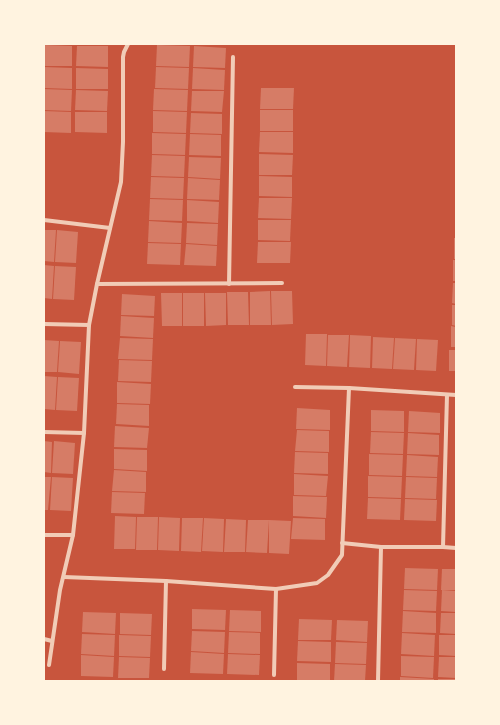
<svg xmlns="http://www.w3.org/2000/svg" width="500" height="725" viewBox="0 0 500 725" font-family="'Times New Roman',serif">
	<rect width="100%" height="100%" fill="#c8553d"/>
	<g fill="#d67c66">
		<polygon points="44,45 72,46 72,66 44,66"/>
		<polygon points="157,45 190,46 189,67 156,66"/>
		<polygon points="77,46 108,46 108,67 76,66"/>
		<polygon points="194,46 226,48 225,68 193,67"/>
		<polygon points="44,67 72,68 72,89 44,88"/>
		<polygon points="156,67 189,68 188,89 155,88"/>
		<polygon points="76,68 108,69 108,89 76,89"/>
		<polygon points="193,68 225,70 224,90 192,89"/>
		<polygon points="261,88 294,88 293,109 260,109"/>
		<polygon points="44,89 72,90 71,111 44,110"/>
		<polygon points="154,89 188,90 187,111 153,110"/>
		<polygon points="76,90 108,91 107,111 75,110"/>
		<polygon points="192,91 224,91 222,112 191,111"/>
		<rect x="260" y="110" width="33" height="21"/>
		<polygon points="44,111 71,112 71,133 44,132"/>
		<polygon points="153,111 187,112 186,133 153,132"/>
		<polygon points="75,112 107,112 107,133 75,132"/>
		<polygon points="191,113 222,114 222,134 190,133"/>
		<polygon points="260,132 293,132 293,153 259,152"/>
		<polygon points="152,133 186,134 185,155 152,154"/>
		<polygon points="190,134 221,135 221,156 189,155"/>
		<polygon points="259,154 293,155 292,175 259,175"/>
		<polygon points="152,155 185,156 184,177 151,176"/>
		<polygon points="189,157 221,158 220,179 188,177"/>
		<polygon points="259,176 292,177 292,197 259,196"/>
		<polygon points="151,177 184,178 183,199 150,198"/>
		<polygon points="188,178 220,180 219,200 187,199"/>
		<polygon points="259,198 292,198 291,219 258,218"/>
		<polygon points="150,199 183,200 182,221 149,220"/>
		<polygon points="187,200 219,202 218,223 187,221"/>
		<polygon points="258,220 291,220 290,241 258,240"/>
		<polygon points="149,221 182,223 181,243 148,242"/>
		<polygon points="187,223 218,224 217,245 186,243"/>
		<polygon points="44,230 56,230 54,262 44,261"/>
		<polygon points="57,230 78,232 76,263 55,262"/>
		<rect x="454" y="238" width="2" height="21"/>
		<polygon points="258,242 291,242 290,263 257,263"/>
		<polygon points="148,243 181,244 180,265 147,264"/>
		<polygon points="186,244 217,246 216,266 184,265"/>
		<rect x="453" y="260" width="3" height="21"/>
		<polygon points="44,265 54,266 52,299 44,298"/>
		<polygon points="55,266 76,267 74,300 53,299"/>
		<polygon points="453,283 456,283 456,304 452,303"/>
		<polygon points="270,291 271,325 250,325 250,292"/>
		<polygon points="271,291 292,291 293,324 272,325"/>
		<polygon points="227,292 248,292 249,325 228,325"/>
		<polygon points="161,293 182,293 182,326 162,326"/>
		<rect x="183" y="293" width="21" height="33"/>
		<polygon points="205,293 226,293 226,325 206,326"/>
		<polygon points="122,294 155,296 154,316 121,315"/>
		<polygon points="452,305 456,305 456,326 452,325"/>
		<polygon points="121,316 154,318 153,338 120,336"/>
		<polygon points="451,326 456,327 456,347 451,347"/>
		<polygon points="306,334 327,334 326,366 305,365"/>
		<polygon points="328,335 349,335 347,367 327,366"/>
		<polygon points="350,335 371,336 370,368 349,367"/>
		<polygon points="373,337 394,338 392,369 372,368"/>
		<polygon points="120,338 153,339 152,360 118,359"/>
		<polygon points="395,338 416,339 414,370 393,369"/>
		<polygon points="417,339 438,340 436,371 416,370"/>
		<polygon points="44,340 59,341 57,372 44,372"/>
		<polygon points="60,341 81,342 79,374 58,372"/>
		<rect x="449" y="350" width="7" height="21"/>
		<polygon points="119,360 152,361 151,382 118,381"/>
		<polygon points="44,376 57,377 55,410 44,409"/>
		<polygon points="58,377 79,378 77,411 56,410"/>
		<polygon points="117,382 151,384 150,404 117,403"/>
		<polygon points="117,404 149,405 149,426 116,424"/>
		<polygon points="297,408 330,410 330,430 296,429"/>
		<polygon points="371,410 404,411 404,432 371,431"/>
		<polygon points="409,411 440,413 440,433 408,432"/>
		<polygon points="115,426 149,428 147,448 114,447"/>
		<polygon points="297,430 329,431 329,452 295,451"/>
		<polygon points="371,432 404,433 403,454 370,453"/>
		<polygon points="408,433 439,435 439,455 407,454"/>
		<polygon points="44,441 52,442 51,473 44,472"/>
		<polygon points="54,441 75,443 73,474 52,473"/>
		<polygon points="114,449 147,450 147,471 114,469"/>
		<polygon points="295,452 328,453 328,474 294,473"/>
		<polygon points="369,454 403,455 402,476 369,475"/>
		<polygon points="407,455 438,457 437,477 406,476"/>
		<polygon points="114,470 146,472 146,492 112,491"/>
		<polygon points="294,474 328,476 326,496 294,495"/>
		<polygon points="368,476 402,477 401,498 368,497"/>
		<polygon points="44,477 51,477 48,510 44,510"/>
		<polygon points="52,477 73,478 71,511 50,510"/>
		<polygon points="406,477 437,478 436,499 405,498"/>
		<polygon points="112,492 145,493 144,514 111,513"/>
		<polygon points="293,496 327,497 326,518 293,516"/>
		<polygon points="368,498 401,499 400,520 367,519"/>
		<polygon points="405,499 437,500 436,521 404,520"/>
		<polygon points="115,516 136,517 135,549 114,549"/>
		<polygon points="137,517 158,517 157,550 136,550"/>
		<polygon points="159,517 180,518 179,551 158,550"/>
		<polygon points="182,518 203,518 201,552 181,551"/>
		<polygon points="204,518 224,519 223,552 202,551"/>
		<polygon points="293,518 325,519 325,540 291,539"/>
		<polygon points="226,519 246,520 245,552 224,552"/>
		<polygon points="248,520 269,520 267,553 246,552"/>
		<polygon points="269,520 291,521 289,554 269,553"/>
		<polygon points="405,568 438,569 437,590 404,589"/>
		<polygon points="442,569 456,569 456,590 441,590"/>
		<polygon points="404,590 437,591 436,611 403,610"/>
		<polygon points="442,590 456,591 456,612 441,611"/>
		<polygon points="192,609 226,610 225,630 192,629"/>
		<polygon points="230,610 261,611 261,632 229,631"/>
		<polygon points="403,611 436,613 436,633 402,632"/>
		<polygon points="83,612 116,613 115,634 82,632"/>
		<polygon points="120,613 152,614 151,635 120,634"/>
		<polygon points="441,613 456,613 456,634 440,633"/>
		<polygon points="299,619 332,620 331,640 298,640"/>
		<polygon points="337,620 368,621 367,642 336,640"/>
		<polygon points="192,631 225,632 224,653 191,651"/>
		<polygon points="229,632 260,633 260,654 228,653"/>
		<polygon points="402,633 435,635 434,656 401,654"/>
		<polygon points="82,634 115,635 114,656 81,654"/>
		<polygon points="119,635 151,636 150,657 119,656"/>
		<polygon points="439,635 456,635 456,656 439,655"/>
		<polygon points="298,641 331,642 331,662 297,661"/>
		<polygon points="336,642 367,643 366,664 335,663"/>
		<polygon points="191,652 224,654 223,674 190,673"/>
		<polygon points="228,654 260,655 259,675 227,674"/>
		<polygon points="81,655 114,657 113,677 81,676"/>
		<polygon points="401,656 434,657 433,678 401,676"/>
		<polygon points="119,657 150,658 149,678 118,678"/>
		<polygon points="439,657 456,657 456,678 438,677"/>
		<polygon points="297,663 330,664 330,681 297,681"/>
		<polygon points="335,664 366,665 365,681 334,681"/>
		<polygon points="400,677 434,679 434,681 400,681"/>
		<rect x="438" y="679" width="18" height="2"/>
	</g>
	<g fill="none" stroke-linecap="round" stroke-linejoin="round">
		<g stroke="#f1ccb7" stroke-width="4">
			<polyline points="44,220 110,228"/>
			<polyline points="97,284 282,283"/>
			<polyline points="229,284 233,57"/>
			<polyline points="44,324 89,325"/>
			<polyline points="295,387 349,388 456,395"/>
			<polyline points="44,432 84,433"/>
			<polyline points="44,535 73,535"/>
			<polyline points="342,543 381,547 443,547 456,548"/>
			<polyline points="443,547 447,395"/>
			<polyline points="64,577 166,581 276,589 317,583 328,575 342,555 349,388"/>
			<polyline points="44,639 52,641"/>
			<polyline points="49,665 60,590 73,535 84,433 89,325 97,284 121,182 123,142 123,57 124,52 128,44"/>
			<polyline points="164,669 166,581"/>
			<polyline points="274,675 276,589"/>
			<polyline points="378,681 381,547"/>
		</g>
	</g>
	<rect width="500" height="725" fill="none" stroke="#fff3e0" stroke-width="90"/>
</svg>
